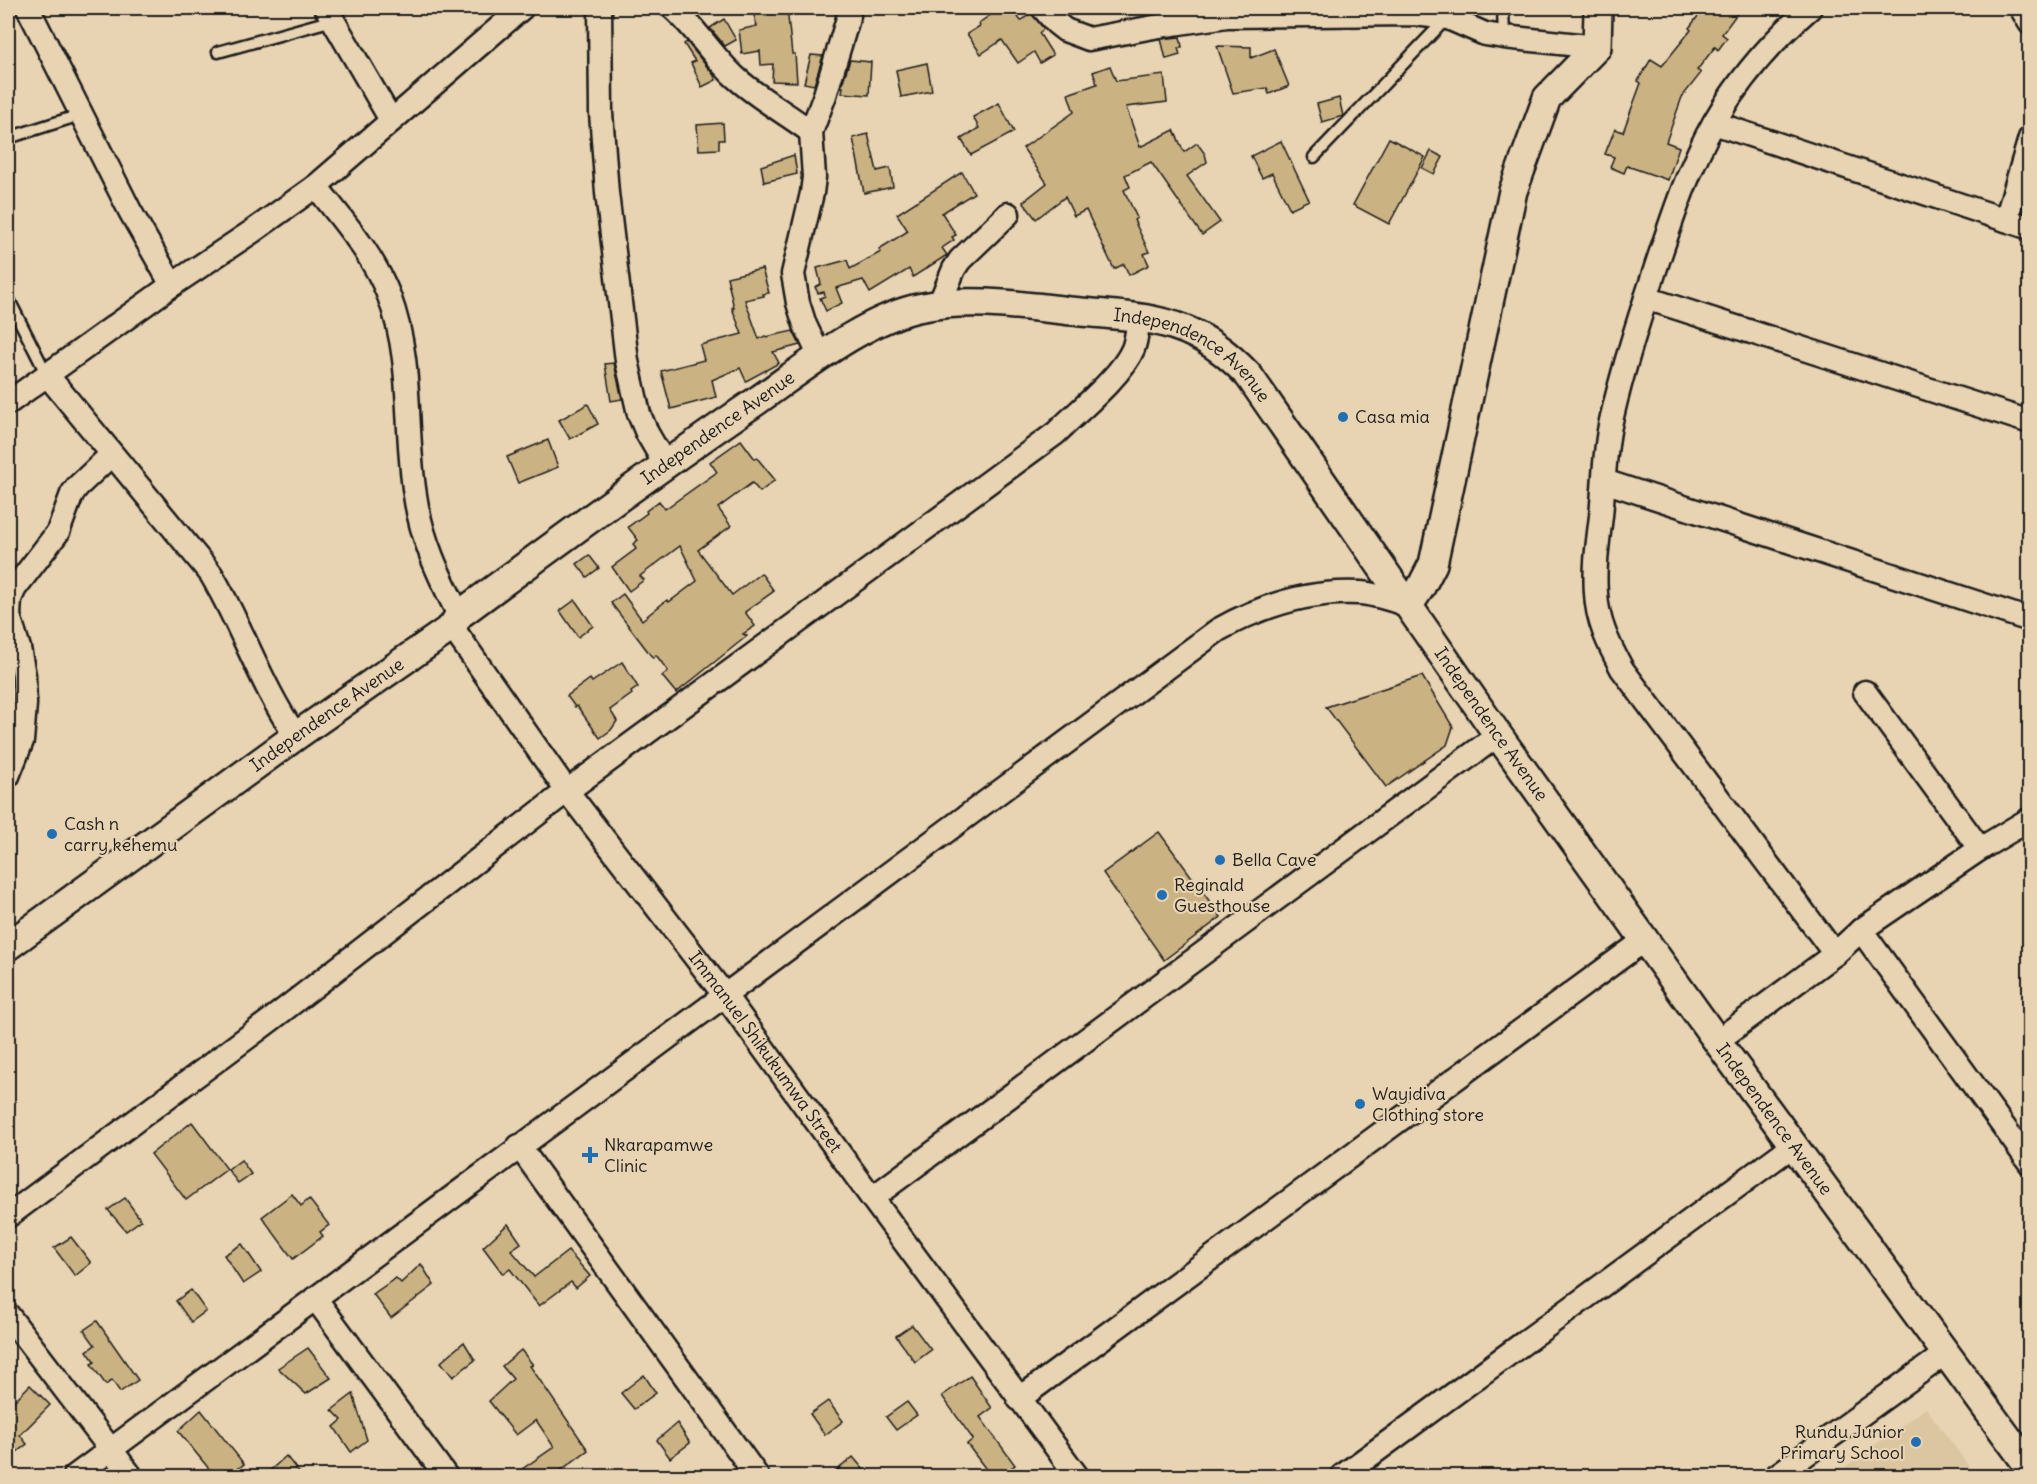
<svg xmlns="http://www.w3.org/2000/svg" width="2037" height="1484" viewBox="0 0 2037 1484" font-family="Delius,sans-serif">
	<rect width="100%" height="100%" fill="#e8d3b2"/>
	<filter id="ink" filterUnits="userSpaceOnUse"><feTurbulence type="fractalNoise" baseFrequency=".0167" numOctaves="2"/><feDisplacementMap in="SourceGraphic" scale="12" xChannelSelector="R" yChannelSelector="G"/><feConvolveMatrix kernelMatrix="1 2 1 2 8 2 1 2 1" color-interpolation-filters="sRGB"/></filter>
	<g filter="url(#ink)">
		<polygon fill="#dbc6a1" points="1926,1408 1976,1476 1833,1476"/>
		<g fill="#cbb282" stroke="#1c1c1c" stroke-width="1.5">
			<polygon points="752,8 787,8 792,54 795,54 797,82 772,81 773,64 761,65 760,51 742,54 739,30 757,26"/>
			<polygon points="1000,8 1007,8 1012,14 1015,13 1021,21 1031,13 1044,29 1039,33 1053,55 1040,63 1034,52 1018,63 1002,40 981,54 967,34 980,26 979,23"/>
			<polygon points="1704,8 1741,8 1722,34 1727,38 1718,50 1715,47 1697,70 1701,73 1682,97 1666,142 1679,147 1668,180 1627,166 1624,173 1610,167 1614,157 1605,154 1615,129 1623,132 1641,83 1638,81 1651,59 1662,66 1691,30 1689,28"/>
			<polygon points="724,19 736,40 725,46 710,28"/>
			<polygon points="1180,37 1182,47 1178,48 1180,55 1166,59 1161,39"/>
			<polygon points="687,42 713,74 716,80 702,87 691,63 695,61 684,44"/>
			<polygon points="1217,46 1251,47 1251,58 1274,49 1289,86 1269,94 1267,88 1233,93"/>
			<polygon points="811,55 823,56 814,85 804,83"/>
			<polygon points="850,60 871,62 869,95 842,93 843,87 841,87"/>
			<polygon points="927,63 932,91 901,97 896,70"/>
			<polygon points="1110,66 1116,81 1164,75 1167,102 1126,107 1140,147 1174,130 1184,152 1197,143 1205,154 1207,162 1187,176 1220,222 1202,235 1151,162 1125,175 1130,187 1124,190 1137,218 1134,220 1149,252 1144,254 1149,265 1129,275 1124,264 1114,269 1086,210 1074,216 1065,197 1036,219 1023,202 1047,183 1023,148 1074,112 1068,94 1097,84 1093,72"/>
			<polygon points="1339,98 1343,116 1322,122 1317,104"/>
			<polygon points="999,103 1014,132 971,155 961,139 979,128 973,117"/>
			<polygon points="723,123 724,140 719,140 719,149 699,150 697,125"/>
			<polygon points="868,134 877,171 890,168 893,187 864,193 853,138"/>
			<polygon points="1389,138 1425,157 1389,224 1353,205"/>
			<polygon points="1281,141 1309,200 1290,209 1272,173 1262,178 1251,156"/>
			<polygon points="1431,151 1443,157 1434,174 1422,168"/>
			<polygon points="794,155 797,174 764,182 761,166"/>
			<polygon points="962,172 974,193 942,213 956,235 952,237 954,240 942,248 947,255 913,277 909,269 870,293 863,280 836,288 842,303 826,311 820,298 825,296 824,292 818,293 815,287 821,284 817,268 847,260 850,269 881,252 879,249 908,231 897,214"/>
			<polygon points="762,269 769,293 763,294 764,296 745,300 759,339 765,336 766,337 793,331 800,345 773,352 779,363 746,381 740,368 712,380 716,397 671,409 661,371 704,360 700,345 742,334 732,308 734,308 727,277"/>
			<polygon points="614,363 622,399 611,401 605,364"/>
			<polygon points="588,404 598,424 570,439 559,420"/>
			<polygon points="548,440 558,467 518,483 507,457"/>
			<polygon points="741,440 755,459 757,458 775,480 760,492 752,483 718,508 731,526 698,550 732,595 761,573 774,591 745,612 755,626 743,634 747,636 676,693 662,676 668,671 656,655 653,658 611,603 623,594 642,620 667,600 669,602 697,581 680,546 640,576 644,580 629,591 612,567 636,549 633,544 638,540 628,527 647,513 646,511 659,501 665,509 717,472 710,462"/>
			<polygon points="589,555 599,568 587,577 577,564"/>
			<polygon points="575,600 593,626 578,637 560,611"/>
			<polygon points="622,662 638,687 631,692 632,694 610,710 617,721 611,730 600,738 577,706 575,707 567,696 590,679 592,682"/>
			<polygon points="1422,676 1453,727 1447,745 1386,787 1326,707"/>
			<polygon points="1159,832 1221,917 1164,960 1103,873"/>
			<polygon points="192,1122 227,1169 186,1200 151,1154"/>
			<polygon points="241,1160 251,1174 238,1183 228,1170"/>
			<polygon points="292,1194 301,1206 309,1199 329,1225 320,1232 323,1236 293,1259 262,1217"/>
			<polygon points="125,1198 141,1220 126,1231 108,1210"/>
			<polygon points="508,1224 521,1243 511,1250 534,1277 568,1251 590,1276 576,1288 571,1282 539,1306 510,1269 503,1274 483,1247"/>
			<polygon points="71,1237 91,1263 75,1276 54,1248"/>
			<polygon points="242,1244 261,1272 243,1284 224,1255"/>
			<polygon points="421,1264 434,1285 391,1318 373,1294 396,1278 401,1283"/>
			<polygon points="191,1290 206,1311 191,1322 176,1301"/>
			<polygon points="97,1321 138,1380 120,1392 112,1380 106,1385 91,1364 95,1362 87,1351 95,1345 84,1330"/>
			<polygon points="912,1325 931,1350 915,1362 896,1336"/>
			<polygon points="464,1342 475,1360 453,1377 441,1362"/>
			<polygon points="308,1348 331,1378 306,1394 278,1368"/>
			<polygon points="521,1350 533,1365 530,1366 588,1450 553,1476 512,1476 554,1447 536,1420 516,1435 489,1401 513,1379 502,1366"/>
			<polygon points="644,1375 656,1393 634,1409 621,1393"/>
			<polygon points="970,1376 992,1408 980,1417 1015,1465 1000,1476 991,1476 967,1444 973,1439 942,1396"/>
			<polygon points="30,1385 50,1405 20,1435 27,1444 8,1459 8,1407"/>
			<polygon points="353,1394 367,1440 351,1452 334,1427 342,1420 332,1410"/>
			<polygon points="828,1401 843,1421 825,1435 810,1414"/>
			<polygon points="907,1402 917,1415 896,1430 886,1417"/>
			<polygon points="201,1410 244,1464 228,1476 215,1476 178,1431"/>
			<polygon points="677,1423 690,1443 670,1458 657,1440"/>
			<polygon points="286,1456 302,1476 264,1476"/>
			<polygon points="853,1457 869,1476 830,1476"/>
		</g>
		<g fill="none" stroke-linecap="round" stroke-linejoin="round">
			<defs>
				<g id="service">
					<polyline points="1503,8 1504,37"/>
					<polyline points="218,52 333,20"/>
					<polyline points="8,138 80,115"/>
					<polyline points="1314,157 1447,18"/>
					<polyline points="8,298 47,375"/>
				</g>
				<g id="minor">
					<polyline points="28,8 130,211 172,285"/>
					<polyline points="326,8 391,120"/>
					<polyline points="600,8 601,113 607,193 627,361 639,414 647,433 665,464"/>
					<path d="M673,8C696,28 712,56 735,77C758,98 786,113 811,132"/>
					<polyline points="1043,8 1056,23 1065,30 1089,39 1159,26 1227,16 1415,14 1448,18 1485,34 1504,37 1597,47"/>
					<path d="M1810,8C1772,41 1740,77 1715,121C1689,166 1673,216 1657,264C1640,316 1623,368 1611,421C1604,451 1604,485 1601,516C1598,541 1594,567 1596,593C1597,621 1609,645 1622,669L1835,954"/>
					<polyline points="2021,8 2030,23"/>
					<polyline points="1714,123 2030,228"/>
					<path d="M316,186C343,221 373,254 389,296C414,363 404,427 415,495C421,538 439,576 459,615"/>
					<polyline points="2006,220 2030,138"/>
					<polyline points="1646,298 2030,422"/>
					<polyline points="939,305 954,269 960,260 1008,214"/>
					<polyline points="820,357 805,325 798,303 793,274 812,193 814,177 811,132 825,95 849,15"/>
					<path d="M48,376L211,574C242,626 261,686 296,736"/>
					<polyline points="8,403 172,285 253,231 316,186 522,8"/>
					<polyline points="1604,481 2030,620"/>
					<path id="s1" d="M452,627L567,791L726,997L872,1198L1077,1476"/>
					<polyline points="1865,692 1980,849"/>
					<polyline points="8,776 22,741 25,704 24,675 19,648 9,616 10,599 15,588 58,532 72,494 77,487 111,455"/>
					<polyline points="1861,930 2030,1163"/>
					<polyline points="1717,1041 1835,954 1861,930 1980,849 2030,819"/>
					<polyline points="519,1146 757,1476"/>
					<polyline points="872,1198 1498,735"/>
					<path d="M8,1216L272,1019L567,791L1056,433C1078,411 1121,377 1133,349C1137,339 1137,328 1139,317"/>
					<polyline points="315,1298 446,1476"/>
					<polyline points="8,1315 131,1476"/>
					<polyline points="1019,1399 1646,939"/>
					<path d="M75,1476C456,1194 838,913 1218,630C1261,606 1309,590 1360,593C1376,594 1394,601 1409,605"/>
					<polyline points="1342,1476 1795,1144"/>
					<polyline points="1776,1476 1945,1354"/>
				</g>
				<g id="tertiary">
					<polyline points="1409,605 1421,587 1433,564 1513,191 1547,98 1597,47 1598,10 1600,8"/>
					<path id="s2" d="M8,946L296,736L452,627L459,615C558,542 657,469 758,400C804,368 867,317 923,307C974,297 1030,307 1081,312C1153,318 1197,320 1249,376L1498,735L1717,1041L2030,1468"/>
				</g>
			</defs>
			<use href="#service" stroke="#1c1c1c" stroke-width="15"/>
			<use href="#minor" stroke="#1c1c1c" stroke-width="27"/>
			<use href="#tertiary" stroke="#1c1c1c" stroke-width="32"/>
			<use href="#service" stroke="#e8d3b2" stroke-width="10"/>
			<use href="#minor" stroke="#e8d3b2" stroke-width="22"/>
			<use href="#tertiary" stroke="#e8d3b2" stroke-width="27"/>
		</g>
	</g>
	<g fill="#1f6fb2" stroke="#e8d3b2" stroke-width="2">
		<circle cx="1343" cy="417" r="6"/>
		<circle cx="52" cy="834" r="6"/>
		<circle cx="1220" cy="860" r="6"/>
		<circle cx="1162" cy="895" r="6"/>
		<circle cx="1360" cy="1104" r="6"/>
		<path d="M587 1146h6v6h6v6h-6v6h-6v-6h-6v-6h6z"/>
		<circle cx="1916" cy="1442" r="6"/>
	</g>
	<g text-anchor="middle" stroke-width="4.5" stroke-linejoin="round" paint-order="stroke">
		<g font-size="18" fill="#1c1c1c" stroke="#e8d3b2">
			<text dy="6" stroke="none"><textPath href="#s2" startOffset="1402">Independence Avenue</textPath></text>
			<text dy="6" stroke="none"><textPath href="#s2" startOffset="880">Independence Avenue</textPath></text>
			<text dy="6" stroke="none"><textPath href="#s2" startOffset="394">Independence Avenue</textPath></text>
			<text dy="6" stroke="none"><textPath href="#s2" startOffset="1888">Independence Avenue</textPath></text>
			<text dy="6" stroke="none"><textPath href="#s1" startOffset="528">Immanuel Shikukumwa Street</textPath></text>
			<text dy="6" stroke="none"><textPath href="#s2" startOffset="2374">Independence Avenue</textPath></text>
		</g>
		<g font-size="18" fill="#1c1c1c" stroke="#e8d3b2" text-anchor="start">
			<text x="1355" y="423">Casa mia</text>
			<text x="64" y="830">Cash n<tspan x="64" dy="21">carry kehemu</tspan></text>
			<text x="1232" y="866">Bella Cave</text>
			<text x="1174" y="891">Reginald<tspan x="1174" dy="21">Guesthouse</tspan></text>
			<text x="1372" y="1100">Wayidiva<tspan x="1372" dy="21">Clothing store</tspan></text>
			<text x="604" y="1151">Nkarapamwe<tspan x="604" dy="21">Clinic</tspan></text>
			<text x="1904" y="1438" text-anchor="end">Rundu Junior<tspan x="1904" dy="21">Primary School</tspan></text>
		</g>
	</g>
	<rect width="2037" height="1484" fill="none" stroke="#e8d3b2" stroke-width="30"/>
	<rect x="15" y="15" width="2007" height="1454" fill="none" stroke="#1c1c1c" stroke-width="2" filter="url(#ink)"/>
</svg>
